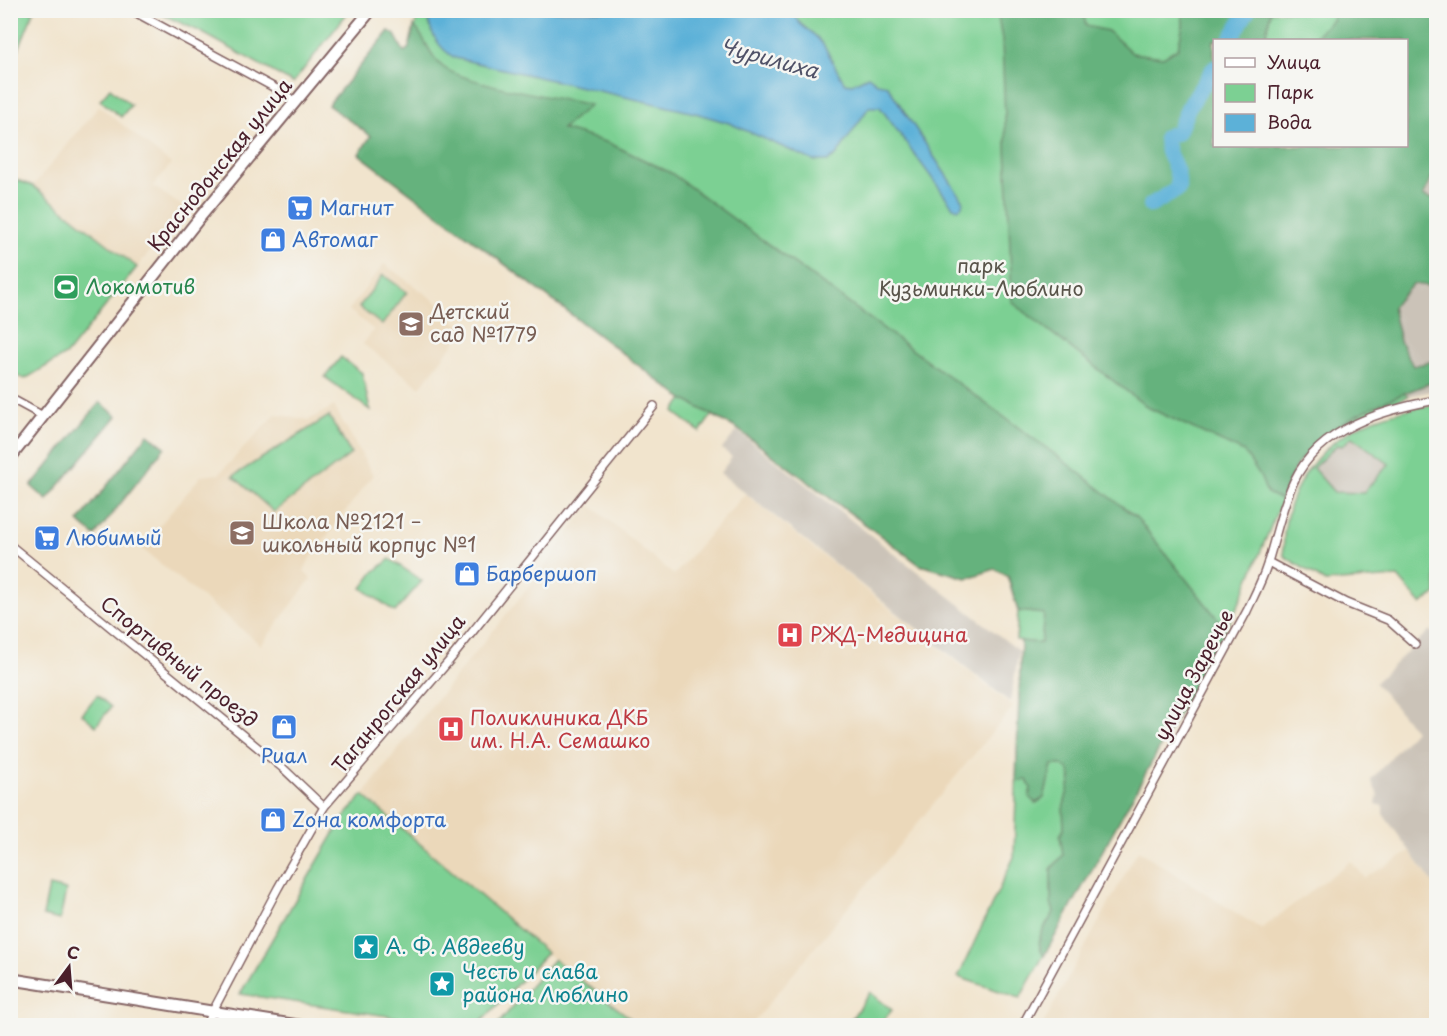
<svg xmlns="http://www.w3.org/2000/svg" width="1447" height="1036" viewBox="0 0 1447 1036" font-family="'Playpen Sans',sans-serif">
	<rect width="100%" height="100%" fill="#f6f6f2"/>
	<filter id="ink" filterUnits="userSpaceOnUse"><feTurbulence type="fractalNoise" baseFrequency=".0167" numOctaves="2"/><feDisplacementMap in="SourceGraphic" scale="12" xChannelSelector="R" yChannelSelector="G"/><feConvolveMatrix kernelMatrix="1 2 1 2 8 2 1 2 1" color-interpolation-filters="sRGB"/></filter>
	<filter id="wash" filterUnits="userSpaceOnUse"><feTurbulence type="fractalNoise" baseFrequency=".008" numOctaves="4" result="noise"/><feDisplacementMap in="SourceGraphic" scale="24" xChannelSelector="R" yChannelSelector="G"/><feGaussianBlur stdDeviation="1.35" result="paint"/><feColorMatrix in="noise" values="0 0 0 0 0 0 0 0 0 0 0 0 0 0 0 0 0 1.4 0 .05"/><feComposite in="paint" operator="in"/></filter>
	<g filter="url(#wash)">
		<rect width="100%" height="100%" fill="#f1e4cd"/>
		<g fill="#ebd8ba">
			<polygon points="99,106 171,164 153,186 186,209 137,267 33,186"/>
			<polygon points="384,264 453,314 450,318 465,329 420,387 363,344 374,330 349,310"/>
			<polygon points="334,406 373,475 309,560 304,571 311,579 261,645 141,548 201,476 219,474 276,414 309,420"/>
			<polygon points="745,494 1013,707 751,1025 639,1025 550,956 363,795 422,718 544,568 589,504 674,575"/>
			<polygon points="1138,850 1261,929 1351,861 1365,878 1410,852 1436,887 1436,1025 1042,1026"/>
		</g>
		<g fill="#cbc3b8">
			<polygon points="1436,108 1436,390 1408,396 1382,376 1406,146"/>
			<polygon points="737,431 1019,651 1010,702 720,473 732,457 722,449"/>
			<polygon points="1352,437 1389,464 1363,493 1334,492 1313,467 1337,445 1342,445"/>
			<polygon points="1430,630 1436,638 1436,887 1383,814 1383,806 1376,804 1378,795 1371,780 1415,730 1375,683"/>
		</g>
		<g fill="#7cd093" stroke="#63785f" stroke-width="1.5" fill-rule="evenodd">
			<polygon points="11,10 34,11 11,68 10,11"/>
			<polygon points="154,11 349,11 293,83 199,31"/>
			<path d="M419,11H1436L1406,40H1214V146L1382,375L1408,396C1365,416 1327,426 1296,466L1238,606L1020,998L958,977L1014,857L1021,641L1016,640L1018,611L1007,576L995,569L967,578L920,565L736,428L712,415L700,432L674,412L683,399L359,154L371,136L328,105L389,31L395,35L404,52L409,48Z"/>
			<polygon points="110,88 131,105 121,117 100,100"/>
			<polygon points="11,178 33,186 137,267 67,354 25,379 11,374"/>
			<polygon points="383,275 407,292 382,325 359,307"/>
			<polygon points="341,357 362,373 370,410 325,377"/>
			<path d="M1431,405L1436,410V594L1421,604L1398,577L1325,582L1284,556C1279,490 1323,434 1386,415C1401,410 1416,408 1431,405ZM1352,437L1389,464L1363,493L1334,492L1313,468L1337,445L1342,446Z"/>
			<polygon points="329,416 351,454 274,512 233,476"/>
			<polygon points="390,559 422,581 395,612 362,588 374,572"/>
			<polygon points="97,695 111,707 96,726 82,714"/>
			<polygon points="363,795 547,953 478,1025 448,1025 240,994 342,820"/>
			<polygon points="49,886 66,890 60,920 43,916"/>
			<polygon points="554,959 639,1025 497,1025"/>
			<polygon points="870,992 892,1010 881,1023 852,1018"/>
		</g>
		<g fill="#65b27d" stroke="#586854" stroke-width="1.5">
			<path d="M997,11H1083L1086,26L1108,31L1132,53L1163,57L1178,48L1183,25L1182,11H1271L1265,40H1214V146H1406V40H1311L1332,20L1334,11H1436V168L1423,196L1436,200V287L1413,284L1392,307L1400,341L1413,366L1434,361L1432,336L1436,334V381C1393,397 1330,421 1301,459C1292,471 1286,485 1281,500L1267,493L1260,476L1244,452L1147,407L1012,302L1002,40Z"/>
			<path d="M414,26C426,38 429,56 443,67C465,84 558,98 590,105L562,129L609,143L671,173L1060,458L1137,518L1226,629L1044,956C1032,939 1046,927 1054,912L1051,903V869L1063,855L1060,836L1064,827L1063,809L1071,779L1069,770L1061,765H1052L1044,798L1036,803L1029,797L1031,788L1027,780L1016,781L1021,641L1041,643L1044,614L1018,611L1008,576L995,569L967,578L920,565L736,428L683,399L359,154L371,136L328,105L389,31L395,35L404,52L409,48Z"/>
			<polygon points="100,402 117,416 47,500 31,486"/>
			<polygon points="148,434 165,447 95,536 78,522"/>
		</g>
		<path fill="#5cb1d8" stroke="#536882" stroke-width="1.5" d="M427,11H794C796,27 812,29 821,42C831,54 835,70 845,83L852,84L868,76L877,83L887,85L963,201L962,206L958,209L953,207L880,107H869L836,156L828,161H814L729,123L695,113L455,58C438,48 429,32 427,11Z"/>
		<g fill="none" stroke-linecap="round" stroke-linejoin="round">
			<g stroke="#5cb1d8" stroke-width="16">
				<polyline points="1230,40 1248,10"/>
				<path d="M1151,205L1178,189C1180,162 1166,162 1166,137L1178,132L1188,108L1214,68"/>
			</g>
		</g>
	</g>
	<g filter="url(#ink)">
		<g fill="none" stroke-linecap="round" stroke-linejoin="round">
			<defs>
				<g id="minor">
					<polyline points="131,10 286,94 294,103"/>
					<polyline points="10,398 43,416"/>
					<polyline points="10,545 284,769 324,807"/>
					<polyline points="1268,562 1346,603 1388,620 1415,644"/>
					<polyline points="205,1026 278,888 324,807 449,661 654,406"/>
					<path d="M1022,1026L1247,611C1254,596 1262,581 1267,565C1276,537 1281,508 1294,481C1320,427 1383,410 1436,400"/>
				</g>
				<g id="secondary">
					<polyline points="10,458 201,216 371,10"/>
					<polyline points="10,979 301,1026"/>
				</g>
			</defs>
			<use href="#minor" stroke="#846464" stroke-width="10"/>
			<use href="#secondary" stroke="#846464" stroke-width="14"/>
			<use href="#minor" stroke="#fff" stroke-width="7"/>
			<use href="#secondary" stroke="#fff" stroke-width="10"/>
		</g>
	</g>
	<defs>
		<symbol id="supermarket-square" viewBox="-11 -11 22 22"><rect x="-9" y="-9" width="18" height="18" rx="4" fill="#3f7fe0" stroke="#f6f6f2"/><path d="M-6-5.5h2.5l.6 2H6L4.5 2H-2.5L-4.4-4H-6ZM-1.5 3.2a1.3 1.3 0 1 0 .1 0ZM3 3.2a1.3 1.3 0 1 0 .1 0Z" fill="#fff"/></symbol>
		<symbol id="shop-square" viewBox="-11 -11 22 22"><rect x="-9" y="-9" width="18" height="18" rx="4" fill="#3f7fe0" stroke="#f6f6f2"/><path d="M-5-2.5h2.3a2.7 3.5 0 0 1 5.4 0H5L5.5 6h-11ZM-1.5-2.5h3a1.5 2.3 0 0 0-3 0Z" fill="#fff"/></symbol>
		<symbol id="stadium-square" viewBox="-11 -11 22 22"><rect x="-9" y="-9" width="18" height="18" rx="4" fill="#2e9e5b" stroke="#f6f6f2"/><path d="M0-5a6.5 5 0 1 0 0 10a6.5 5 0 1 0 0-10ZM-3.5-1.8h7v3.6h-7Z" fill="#fff"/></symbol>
		<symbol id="school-square" viewBox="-11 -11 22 22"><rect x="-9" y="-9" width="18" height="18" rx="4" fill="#8d6e63" stroke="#f6f6f2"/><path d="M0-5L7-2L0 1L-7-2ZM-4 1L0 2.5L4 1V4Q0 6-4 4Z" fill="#fff"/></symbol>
		<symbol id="hospital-square" viewBox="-11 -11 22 22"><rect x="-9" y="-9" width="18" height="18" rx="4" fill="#e0444e" stroke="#f6f6f2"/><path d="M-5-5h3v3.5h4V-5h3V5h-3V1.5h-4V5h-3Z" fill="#fff"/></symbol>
		<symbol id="sight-square" viewBox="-11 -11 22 22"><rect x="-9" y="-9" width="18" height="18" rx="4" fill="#0f9aa8" stroke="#f6f6f2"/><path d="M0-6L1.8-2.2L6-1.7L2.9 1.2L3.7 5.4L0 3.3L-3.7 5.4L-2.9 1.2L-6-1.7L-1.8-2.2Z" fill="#fff"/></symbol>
	</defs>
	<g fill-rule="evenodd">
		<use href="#supermarket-square" x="285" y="193" width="30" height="30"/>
		<use href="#shop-square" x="258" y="225" width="30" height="30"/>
		<use href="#stadium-square" x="51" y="272" width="30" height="30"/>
		<use href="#school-square" x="396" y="309" width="30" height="30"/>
		<use href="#school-square" x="227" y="518" width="30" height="30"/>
		<use href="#supermarket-square" x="32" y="523" width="30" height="30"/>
		<use href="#shop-square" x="452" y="559" width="30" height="30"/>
		<use href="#hospital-square" x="775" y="620" width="30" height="30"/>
		<use href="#shop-square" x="269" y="712" width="30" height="30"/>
		<use href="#hospital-square" x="436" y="714" width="30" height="30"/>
		<use href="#shop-square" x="258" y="805" width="30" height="30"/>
		<use href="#sight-square" x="351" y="932" width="30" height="30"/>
		<use href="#sight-square" x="427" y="969" width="30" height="30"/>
	</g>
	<g text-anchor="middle" stroke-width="5" stroke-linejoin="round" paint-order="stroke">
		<g font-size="20" fill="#4a1f2b" stroke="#f6f6f2">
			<text transform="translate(220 165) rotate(-51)" y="7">Краснодонская улица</text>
			<text transform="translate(179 662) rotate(39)" y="7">Спортивный проезд</text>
			<text transform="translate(1194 675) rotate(-62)" y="7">улица Заречье</text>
			<text transform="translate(399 694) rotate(-51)" y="7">Таганрогская улица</text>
		</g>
		<g font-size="20" fill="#366cbe" stroke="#f6f6f2" text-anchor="start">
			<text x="320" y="215">Магнит</text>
			<text x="292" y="247">Автомаг</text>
			<text x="66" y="545">Любимый</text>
			<text x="486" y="581">Барбершоп</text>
			<text x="284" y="763" text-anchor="middle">Риал</text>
			<text x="292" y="827">Zона комфорта</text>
		</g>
		<g font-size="20" fill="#59544a" stroke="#f6f6f2">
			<text x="981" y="273">парк<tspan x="981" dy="23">Кузьминки-Люблино</tspan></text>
		</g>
		<g font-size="20" fill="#27864d" stroke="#f6f6f2" text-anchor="start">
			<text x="86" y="294">Локомотив</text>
		</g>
		<g font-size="20" fill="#785e54" stroke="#f6f6f2" text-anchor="start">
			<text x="430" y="319">Детский<tspan x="430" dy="23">сад №1779</tspan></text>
			<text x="262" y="529">Школа №2121 –<tspan x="262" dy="23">школьный корпус №1</tspan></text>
		</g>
		<g font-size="20" fill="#be3a42" stroke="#f6f6f2" text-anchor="start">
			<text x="810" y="642">РЖД-Медицина</text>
			<text x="470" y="725">Поликлиника ДКБ<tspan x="470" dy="23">им. Н.А. Семашко</tspan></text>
		</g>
		<g font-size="20" fill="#0d838f" stroke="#f6f6f2" text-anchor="start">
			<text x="386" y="954">А. Ф. Авдееву</text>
			<text x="462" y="979">Честь и слава<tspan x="462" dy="23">района Люблино</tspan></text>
		</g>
		<g font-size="21" font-style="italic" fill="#505268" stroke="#f6f6f2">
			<text transform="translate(769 59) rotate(15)" y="7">Чурилиха</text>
		</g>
	</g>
	<rect width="1447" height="1036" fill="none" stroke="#f6f6f2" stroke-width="36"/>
	<rect x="1213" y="39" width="195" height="108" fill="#f6f6f2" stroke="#b1a0a2" stroke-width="1.5"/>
	<rect x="1225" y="58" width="30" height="9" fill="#ffffff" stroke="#b1a0a2" stroke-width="1.5"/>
	<text x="1267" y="69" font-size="18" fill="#4a1f2b">Улица</text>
	<rect x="1225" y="84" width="30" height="18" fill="#7cd093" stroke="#b1a0a2" stroke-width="1.5"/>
	<text x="1267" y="99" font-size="18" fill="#4a1f2b">Парк</text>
	<rect x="1225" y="114" width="30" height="18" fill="#5cb1d8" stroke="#b1a0a2" stroke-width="1.5"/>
	<text x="1267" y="129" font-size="18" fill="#4a1f2b">Вода</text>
	<g transform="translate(69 967) rotate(16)" stroke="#f6f6f2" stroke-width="4.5" paint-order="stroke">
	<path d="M0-4.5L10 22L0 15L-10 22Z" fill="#4a1f2b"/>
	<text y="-9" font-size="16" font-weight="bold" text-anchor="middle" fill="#4a1f2b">С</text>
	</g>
</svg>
